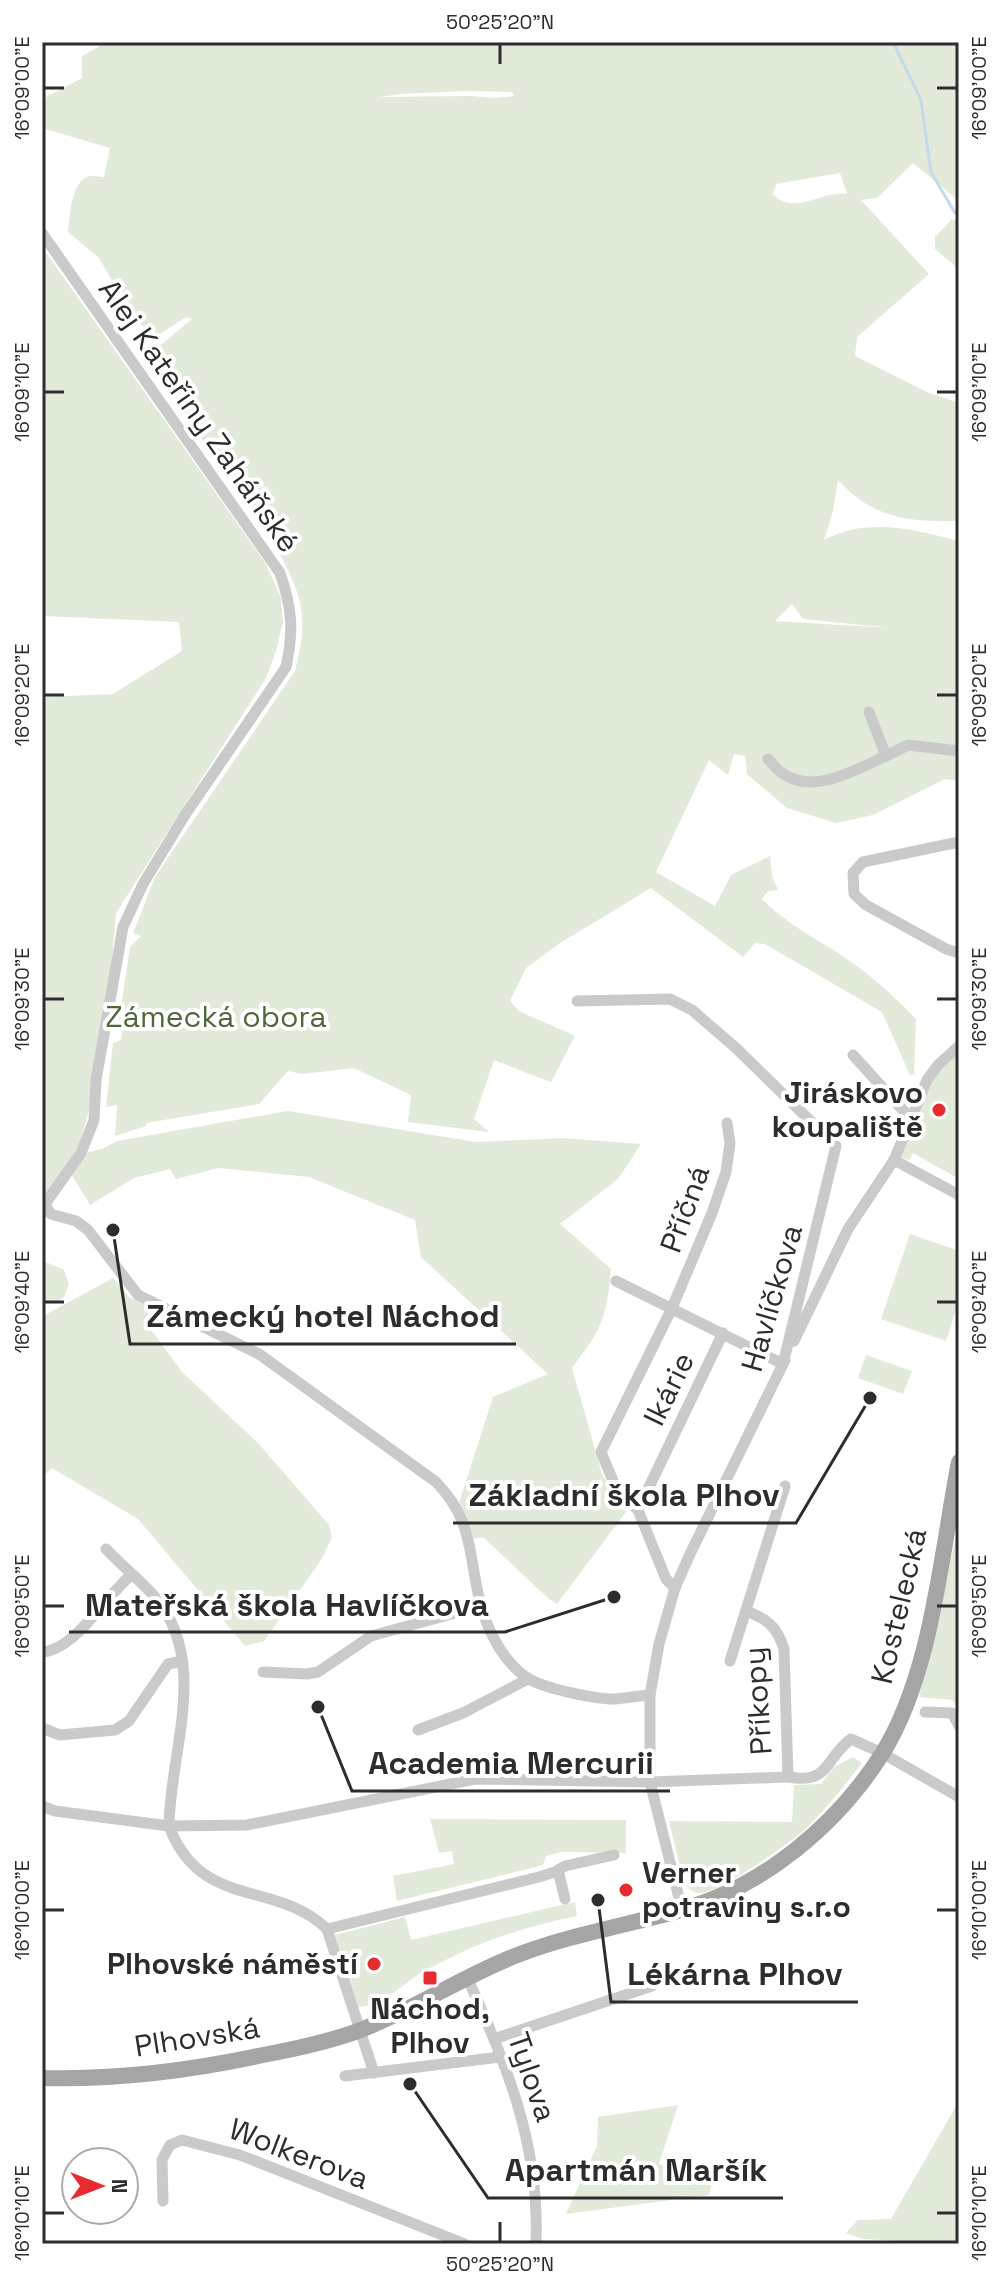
<svg xmlns="http://www.w3.org/2000/svg" width="1001" height="2286" viewBox="0 0 1001 2286" font-family="'Space Grotesk',sans-serif">
	<rect width="100%" height="100%" fill="#fff"/>
	<g fill="#e2ebda" fill-rule="evenodd">
		<path d="M107,42H959V201L913,163L877,198L861,200L929,274L857,337L855,356L927,392L959,403V521C908,522 874,519 838,480L833,511L824,540C866,517 914,529 959,541V781L945,779L873,815L836,823L787,808L747,774L745,756L734,754L728,775L709,760L656,872L715,906L731,875L770,856L772,876L778,890L768,891L762,899C786,924 816,938 844,957C871,975 894,996 916,1019L914,1074L910,1075L882,1012L765,944L755,943L743,957L651,888L560,943L526,968L510,1001L519,1011L575,1036L551,1082L494,1060L474,1119L489,1132L408,1122L411,1095L354,1068L302,1074L288,1071L259,1104L146,1123V1126L115,1136L117,1105L106,1107L113,1043L121,1040L123,1026L118,1027L130,947L141,936L133,933L155,877L295,671C301,648 305,625 300,602C291,564 249,504 229,468C199,449 171,385 151,353L192,319L186,317L152,339L122,298L99,258L68,232C70,216 71,180 90,176C95,175 99,177 104,177L110,148L42,128V99L82,78V56ZM467,91L512,92L514,96L495,98L470,96L379,97L401,94ZM840,173L847,194C822,190 793,217 773,194L776,184ZM792,604L803,619L891,628L775,621Z"/>
		<polygon points="952,219 959,222 959,269 935,249 935,237"/>
		<polygon points="42,247 266,564 281,598 283,622 276,651 266,678 116,913 112,960 89,1110 80,1142 70,1162 42,1199 42,697 113,694 182,651 179,622 42,616"/>
		<path d="M959,1052V1179L913,1153L909,1160L901,1157C916,1117 925,1079 959,1052Z"/>
		<path d="M288,1111L476,1142L564,1138L641,1144L618,1179L560,1224L611,1269C607,1317 602,1329 572,1368L602,1474L626,1512L557,1604L550,1600L483,1537L474,1539L459,1503L493,1397L548,1374L421,1257L415,1220L309,1177L218,1168L176,1179L170,1169L134,1178L90,1205L72,1175L88,1152L102,1149L117,1141Z"/>
		<polygon points="910,1234 959,1251 959,1301 946,1341 881,1319"/>
		<polygon points="48,1263 64,1270 69,1284 64,1297 54,1303 42,1303 42,1264"/>
		<polygon points="113,1278 129,1297 162,1313 152,1331 182,1372 258,1443 329,1525 332,1538 321,1560 264,1641 245,1646 138,1519 52,1468 42,1478 42,1313 45,1315"/>
		<polygon points="866,1355 912,1371 903,1394 858,1378"/>
		<polygon points="959,1523 959,1712 953,1700 919,1697"/>
		<path d="M853,1757L862,1763C846,1784 828,1806 810,1825C795,1840 717,1895 699,1893C692,1892 688,1888 684,1883L669,1821L792,1822L794,1785L821,1784L834,1767Z"/>
		<polygon points="430,1819 626,1820 626,1853 561,1852 546,1856 543,1865 397,1901 393,1876 454,1864 452,1851 439,1853"/>
		<path d="M575,1902L577,1916C534,1925 494,1936 454,1956C442,1962 428,1968 416,1976C398,1989 382,2005 358,2007L335,1935L405,1917L411,1940Z"/>
		<polygon points="959,2101 959,2244 863,2239 846,2233 858,2220 891,2219"/>
		<polygon points="678,2105 659,2164 712,2183 709,2195 566,2214 597,2146 598,2117"/>
	</g>
	<g fill="none" stroke-linecap="round" stroke-linejoin="round">
		<polyline stroke="#c5daeb" stroke-width="3" points="893,42 921,100 931,172 955,213 959,215"/>
		<g stroke="#cacaca" stroke-width="11">
			<path d="M42,233L280,573C292,608 294,630 286,667L185,815L143,884L123,927L96,1080L94,1120L81,1153L47,1201L46,1207L51,1214L76,1221L88,1230L138,1295L259,1354L436,1482C475,1522 468,1557 481,1606C488,1631 503,1661 526,1677C541,1688 594,1699 614,1699C626,1698 638,1696 650,1695"/>
			<polyline points="869,712 886,756 908,745 959,751"/>
			<path d="M768,759C772,763 777,770 782,773C813,796 857,769 886,756"/>
			<polyline points="959,842 863,862 853,873 854,894 866,905 946,949 959,953"/>
			<polyline points="577,1001 670,999 692,1010 736,1048 836,1146 783,1364 690,1554 675,1588 659,1644 650,1695 650,1782 682,1910"/>
			<polyline points="853,1055 910,1118"/>
			<polyline points="894,1160 959,1195"/>
			<polyline points="616,1281 783,1364 785,1360"/>
			<polyline points="794,1341 848,1229 894,1160 927,1080 938,1065 959,1046"/>
			<polyline points="638,1510 723,1333"/>
			<path d="M106,1549C121,1565 140,1580 155,1597C210,1662 170,1750 169,1826C201,1911 275,1879 327,1929L374,2073"/>
			<polyline points="675,1588 666,1579 638,1510 616,1488 601,1452 672,1308 712,1213 726,1172 730,1143 727,1123"/>
			<path d="M42,1652C75,1650 107,1595 131,1575"/>
			<polyline points="730,1661 785,1486"/>
			<polyline points="263,1672 307,1674 318,1672 371,1636 481,1606"/>
			<polyline points="925,1712 952,1713 959,1726"/>
			<polyline points="42,1728 60,1735 115,1730 129,1721 168,1664 182,1661"/>
			<polyline points="418,1730 463,1713 528,1679"/>
			<path d="M788,1777C831,1784 823,1760 851,1739L882,1753L959,1797"/>
			<path d="M42,1806L55,1811L169,1826L247,1825L475,1779L650,1782L788,1777L784,1649C777,1627 768,1619 746,1611"/>
			<polyline points="558,1870 565,1899"/>
			<polyline points="327,1929 539,1877 555,1872 565,1866 614,1855"/>
			<path d="M467,1977C507,2066 540,2144 536,2244"/>
			<polyline points="494,2039 652,1986"/>
			<polyline points="345,2076 500,2057"/>
			<polyline points="163,2201 162,2160 170,2145 182,2140 240,2155 465,2244"/>
		</g>
		<path stroke="#a5a5a5" stroke-width="16" d="M42,2078C117,2080 189,2071 263,2055C295,2049 328,2042 358,2031C414,2010 464,1975 520,1954C573,1934 628,1925 681,1910C763,1887 837,1825 882,1754C932,1674 941,1554 959,1462"/>
	</g>
	<path fill="none" stroke="#2d2d2d" stroke-width="3" d="M500,44V64M44,88H64M937,88H957M44,392H64M937,392H957M44,695H64M937,695H957M44,999H64M937,999H957M44,1302H64M937,1302H957M44,1606H64M937,1606H957M44,1910H64M937,1910H957M44,2213H64M937,2213H957M500,2222V2242"/>
	<g fill="#e62c2f" stroke="#fff" stroke-width="3">
		<circle cx="939" cy="1110" r="8"/>
		<circle cx="626" cy="1890" r="8"/>
		<circle cx="374" cy="1964" r="8"/>
		<rect x="422" y="1970" width="16" height="16" rx="4"/>
	</g>
	<g text-anchor="middle" stroke-width="8" stroke-linejoin="round" paint-order="stroke">
		<g font-size="30" fill="#2d2d2d" stroke="#fff">
			<text transform="translate(199 416) rotate(55)" y="10">Alej Kateřiny Zaháňské</text>
			<text transform="translate(685 1209) rotate(-70)" y="10">Příčná</text>
			<text transform="translate(772 1298) rotate(-74)" y="10">Havlíčkova</text>
			<text transform="translate(669 1389) rotate(-64)" y="10">Ikárie</text>
			<text transform="translate(899 1606) rotate(-77)" y="10">Kostelecká</text>
			<text transform="translate(758 1701) rotate(-94)" y="10">Příkopy</text>
			<text transform="translate(197 2037) rotate(-9)" y="10">Plhovská</text>
			<text transform="translate(532 2077) rotate(71)" y="10">Tylova</text>
			<text transform="translate(299 2154) rotate(21)" y="10">Wolkerova</text>
		</g>
		<g font-size="30" fill="#4d683a" stroke="#fff">
			<text x="216" y="1027">Zámecká obora</text>
		</g>
		<g font-size="30" font-weight="bold" fill="#2d2d2d" stroke="#fff" text-anchor="end">
			<text x="923" y="1103">Jiráskovo<tspan x="923" dy="34">koupaliště</tspan></text>
			<text x="642" y="1883" text-anchor="start">Verner<tspan x="642" dy="34">potraviny s.r.o</tspan></text>
			<text x="358" y="1974">Plhovské náměstí</text>
			<text x="430" y="2019" text-anchor="middle">Náchod,<tspan x="430" dy="34">Plhov</tspan></text>
		</g>
	</g>
	<path fill="none" stroke="#2d2d2d" stroke-width="3" d="M113 1230L130 1344H516M870 1398L796 1523H453M614 1597L505 1632H69M318 1707L352 1791H670M598 1900L611 2002H858M410 2084L488 2198H783"/>
	<g fill="#2d2d2d" stroke="#fff" stroke-width="3">
		<circle cx="113" cy="1230" r="8"/>
		<circle cx="870" cy="1398" r="8"/>
		<circle cx="614" cy="1597" r="8"/>
		<circle cx="318" cy="1707" r="8"/>
		<circle cx="598" cy="1900" r="8"/>
		<circle cx="410" cy="2084" r="8"/>
	</g>
	<g font-size="32" text-anchor="middle" font-weight="bold" fill="#2d2d2d" stroke="#fff" stroke-width="8" stroke-linejoin="round" paint-order="stroke">
		<text x="323" y="1327">Zámecký hotel Náchod</text>
		<text x="624" y="1506">Základní škola Plhov</text>
		<text x="287" y="1616">Mateřská škola Havlíčkova</text>
		<text x="511" y="1774">Academia Mercurii</text>
		<text x="735" y="1985">Lékárna Plhov</text>
		<text x="636" y="2181">Apartmán Maršík</text>
	</g>
	<rect width="1001" height="2286" fill="none" stroke="#ffffff" stroke-width="88"/>
	<g transform="translate(100 2186) rotate(90)"><circle r="38" fill="#ffffff" stroke="#ababab" stroke-width="2"/>
	<path d="M0-6L14 30L0 20L-14 30Z" fill="#e62c2f"/>
	<text y="-12" font-size="22" font-weight="bold" text-anchor="middle" fill="#2d2d2d">N</text>
	</g>
	<rect x="44" y="44" width="913" height="2198" fill="none" stroke="#2d2d2d" stroke-width="3"/>
	<g font-size="20" text-anchor="middle" fill="#2d2d2d">
		<text x="500" y="29">50°25'20"N</text>
		<text transform="translate(979 88) rotate(-90)" y="7">16°09'00"E</text>
		<text transform="translate(22 88) rotate(-90)" y="7">16°09'00"E</text>
		<text transform="translate(979 392) rotate(-90)" y="7">16°09'10"E</text>
		<text transform="translate(22 392) rotate(-90)" y="7">16°09'10"E</text>
		<text transform="translate(22 695) rotate(-90)" y="7">16°09'20"E</text>
		<text transform="translate(979 695) rotate(-90)" y="7">16°09'20"E</text>
		<text transform="translate(22 999) rotate(-90)" y="7">16°09'30"E</text>
		<text transform="translate(979 999) rotate(-90)" y="7">16°09'30"E</text>
		<text transform="translate(979 1302) rotate(-90)" y="7">16°09'40"E</text>
		<text transform="translate(22 1302) rotate(-90)" y="7">16°09'40"E</text>
		<text transform="translate(22 1606) rotate(-90)" y="7">16°09'50"E</text>
		<text transform="translate(979 1606) rotate(-90)" y="7">16°09'50"E</text>
		<text transform="translate(22 1910) rotate(-90)" y="7">16°10'00"E</text>
		<text transform="translate(979 1910) rotate(-90)" y="7">16°10'00"E</text>
		<text transform="translate(22 2213) rotate(-90)" y="7">16°10'10"E</text>
		<text transform="translate(979 2213) rotate(-90)" y="7">16°10'10"E</text>
		<text x="500" y="2271">50°25'20"N</text>
	</g>
</svg>
